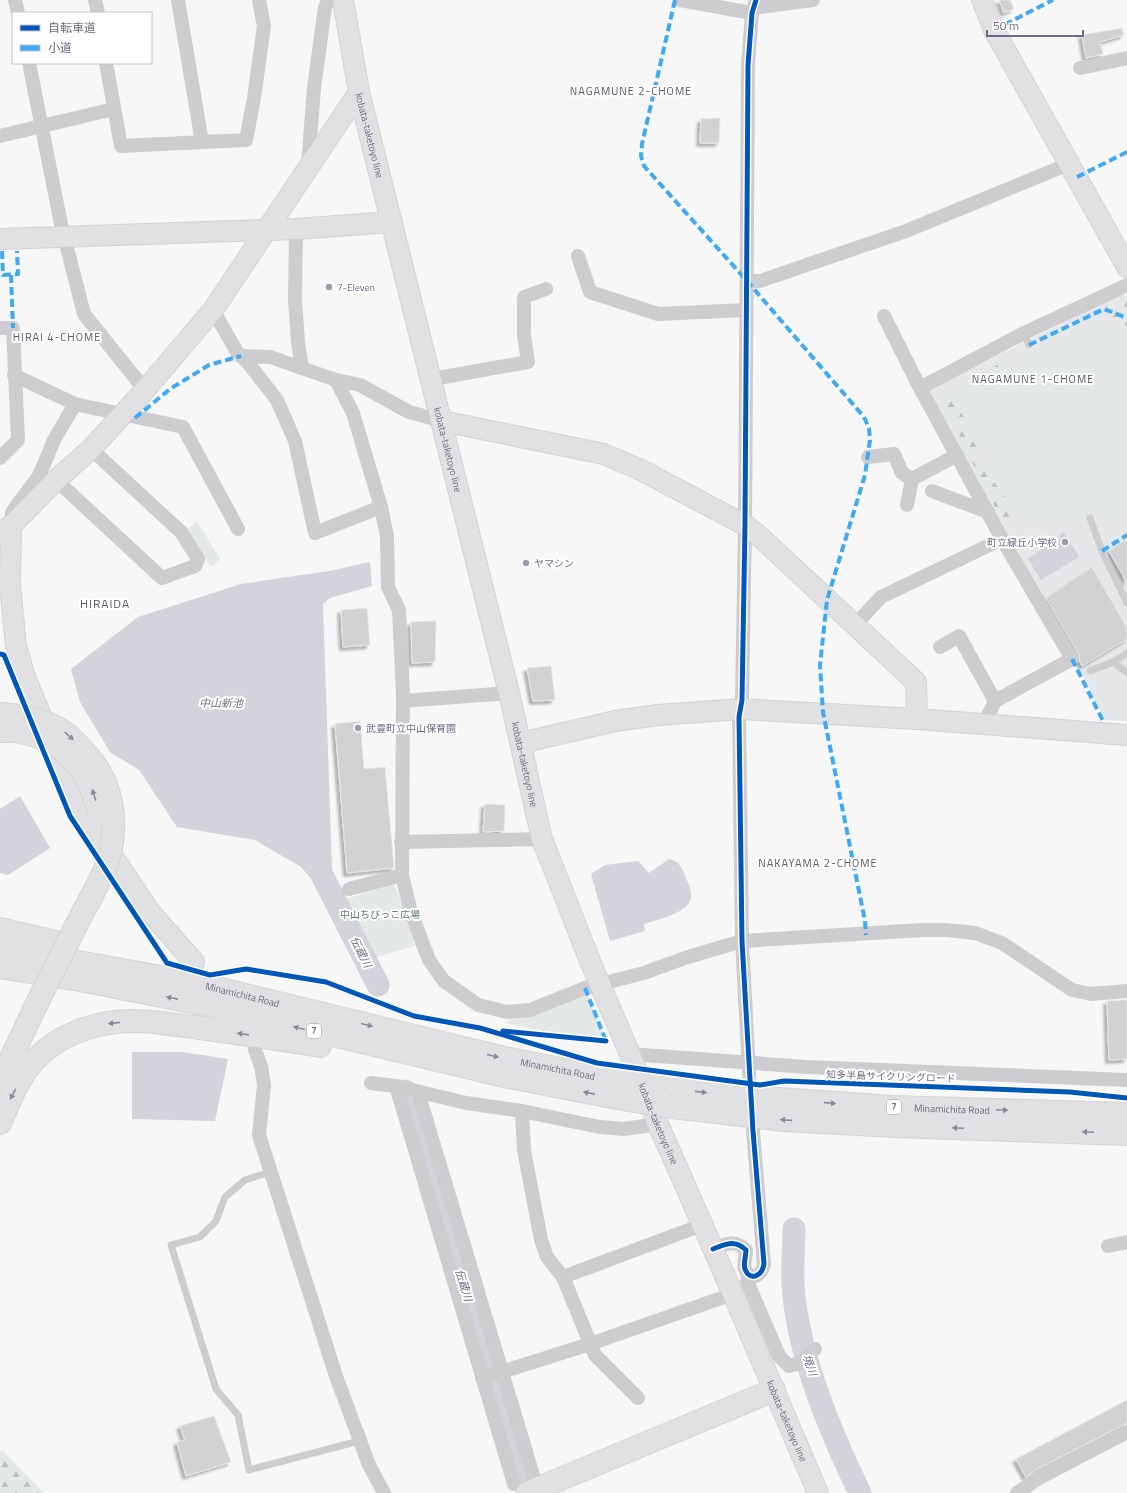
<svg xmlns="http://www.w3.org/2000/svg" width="1127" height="1493" viewBox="0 0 1127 1493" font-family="'Titillium Web','Noto Sans JP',sans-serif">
	<defs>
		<pattern id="forest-firs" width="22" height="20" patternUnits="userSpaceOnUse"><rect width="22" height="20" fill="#e4e8e6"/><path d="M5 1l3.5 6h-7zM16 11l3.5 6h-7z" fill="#bdc0c0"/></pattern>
		<filter id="shadow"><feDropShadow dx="-3.5" dy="3.5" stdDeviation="1" flood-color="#0004"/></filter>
	</defs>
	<rect width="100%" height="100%" fill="#f6f7f6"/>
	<polygon fill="#e6e7e8" points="1121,294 1127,296 1127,721 1105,720 1078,665 1025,580 927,396 930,389"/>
	<g fill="url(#forest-firs)">
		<polygon points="1125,297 1127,300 1127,326 1108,317 1106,306"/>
		<polygon points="1026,348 1029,351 997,371 958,392 955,402 980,446 978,463 991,478 1014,509 1004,525 942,402 953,391"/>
		<polygon points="3,1451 44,1493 0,1493 0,1452"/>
	</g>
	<g fill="#e4e8e6">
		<polygon points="1089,321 1127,332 1127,513 1090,518 1027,522 959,395"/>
		<polygon points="197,521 220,559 211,567 187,530"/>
		<polygon points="394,883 417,945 374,958 347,899"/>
		<polygon points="585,988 606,1041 571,1037 505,1023 530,1010"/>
	</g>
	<g fill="#d3d3db">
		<polygon points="1064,532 1079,557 1041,580 1028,559"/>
		<polygon points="370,562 372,586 330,598 323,604 332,870 315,883 301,867 255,840 177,827 139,770 110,752 80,702 71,669 138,617 241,584 329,571"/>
		<polygon points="20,796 50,848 8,875 0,873 0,809"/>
		<path d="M669,859C679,861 682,867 685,876C688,883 692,890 691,897C690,913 656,920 644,924L645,931L610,941L591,874L605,865L638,861L649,873Z"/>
		<polygon points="132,1052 183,1052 228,1059 215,1121 132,1119"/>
	</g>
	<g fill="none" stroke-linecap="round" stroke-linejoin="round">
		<g stroke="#d3d3db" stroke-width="23">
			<polyline points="323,877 378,985"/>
			<polyline points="405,1091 447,1225 524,1479"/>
			<path d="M794,1229C794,1247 792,1266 793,1284C797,1353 830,1431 860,1493"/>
		</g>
	</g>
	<g fill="#d1d2d3" stroke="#e6e6e6" filter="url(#shadow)">
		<polygon points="999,0 1010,0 1014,9 1004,13"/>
		<polygon points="1122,28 1124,35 1100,42 1103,54 1086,58 1082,35"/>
		<polygon points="720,118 719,143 700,143 701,119"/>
		<polygon points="1127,539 1127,582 1109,551"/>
		<polygon points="1092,567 1127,628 1127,639 1082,666 1080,662 1079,655 1046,598"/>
		<polygon points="367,608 370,645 343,647 341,610"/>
		<polygon points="436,621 435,662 412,663 411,622"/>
		<polygon points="551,666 555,700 533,701 527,668"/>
		<polygon points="360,721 364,769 385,767 394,868 347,873 335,724"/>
		<polygon points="485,804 505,805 504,831 483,832"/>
		<polygon points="1127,1000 1127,1059 1109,1060 1107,1001"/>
		<polygon points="1127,1400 1127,1423 1035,1470 1026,1477 1016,1459"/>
		<polygon points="214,1416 231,1462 186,1476 177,1442 185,1440 180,1426"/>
	</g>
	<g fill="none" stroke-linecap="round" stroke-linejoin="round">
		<polyline stroke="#d4d4da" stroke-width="14" stroke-dasharray="14 7" stroke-linecap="butt" points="749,1072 751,1105"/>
		<defs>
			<g id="secondary">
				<path id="s1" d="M343,0L359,92L509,693L542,839L592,966L630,1054L658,1124L733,1294L818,1493"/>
				<polyline points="982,0 994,30 1127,267"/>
				<polyline points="0,239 296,229 392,222"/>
				<polyline points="442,421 604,454 641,470 745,525 758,535 916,682 917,719"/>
				<polyline points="11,526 10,585 16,646 25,677 62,767 86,816 150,912 194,962"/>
				<polyline points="0,532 11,526 56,480 91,449 145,390 213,310 359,92"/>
				<polyline points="521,743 615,721 658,715 741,709 917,719 1127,735"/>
			</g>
			<g id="highway">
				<polyline points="0,714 21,716"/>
				<polyline points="0,731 15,731"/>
				<polyline points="0,929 67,945"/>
				<path id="s2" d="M0,948L200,984L504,1058L620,1081"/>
				<polyline points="0,967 80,980 207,1005 509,1077 628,1100"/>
				<polyline points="0,1081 43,991"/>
				<path id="s3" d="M662,1087L738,1096L893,1107L1127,1114"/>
				<polyline points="672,1107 783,1120 895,1126 1127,1134"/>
				<path d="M0,1123C7,1106 15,1087 25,1072C50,1037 92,1021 134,1021C154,1021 174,1025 194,1027C236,1033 278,1039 320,1046"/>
				<polyline points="527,1493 774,1390"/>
			</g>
		</defs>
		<use href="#secondary" stroke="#d2d3d4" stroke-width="22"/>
		<use href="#highway" stroke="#d4d4d5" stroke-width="24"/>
		<g stroke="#cdcccf" stroke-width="7">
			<polyline points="1024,333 1029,345"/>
			<polyline points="1090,518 1102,551 1127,603"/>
			<polyline points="1127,653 1113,662 1127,673"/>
			<polyline points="1090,671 1113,662"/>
			<polyline points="270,1172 245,1180 225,1197 216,1221 200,1237 171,1245 216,1389 238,1415 249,1470 359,1441"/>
		</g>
		<g stroke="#cdcccf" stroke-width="14">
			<polyline points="15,0 18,13"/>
			<polyline points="95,0 98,13"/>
			<polyline points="178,0 202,142"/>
			<polyline points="680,0 752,13"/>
			<polyline points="753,8 813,0"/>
			<polyline points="29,63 61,224 84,314 145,390"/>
			<polyline points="106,63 121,146 246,140 254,98 264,26 259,0"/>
			<polyline points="1080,68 1127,58"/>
			<polyline points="0,136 114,109"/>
			<polyline points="308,166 314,88 325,7 328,0"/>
			<polyline points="296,229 295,300 298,342 302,368"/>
			<polyline points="578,256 590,292 658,314 746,310"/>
			<polyline points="747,281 760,281 906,231 1069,164"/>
			<polyline points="213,310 237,352 249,364 277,400 295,441 315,533 381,507"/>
			<polyline points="884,316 920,388"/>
			<polyline points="0,328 13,328 18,440 0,458"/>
			<polyline points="241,356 270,357 336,380 360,385 409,412 442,421"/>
			<polyline points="14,375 75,404 183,427 238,529"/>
			<polyline points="432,379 528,362 524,335 524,297 546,289"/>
			<polyline points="336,380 353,413 381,507 387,536 388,587 399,610 403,694 402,875 411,912 429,960 444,981 478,1005 507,1012 530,1010 585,988 644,973 685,958 742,941 922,930 946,930 975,933 1002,943 1072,990 1091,994 1127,991"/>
			<polyline points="868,457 894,454 902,473 912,479 957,455"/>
			<polyline points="56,480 162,578 195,566 198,559 181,532 91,449"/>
			<polyline points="932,491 988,512"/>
			<polyline points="907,505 912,479"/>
			<polyline points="0,544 11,526 12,513 15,508 39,476 54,440 75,404"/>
			<polyline points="855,625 881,597 1002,539"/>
			<polyline points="940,647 959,636 995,701"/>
			<polyline points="403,701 509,693"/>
			<polyline points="984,724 995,701 1072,659 1002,539 920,388 1024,333 1127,285"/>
			<polyline points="401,842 542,839"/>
			<polyline points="349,889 402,875"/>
			<polyline points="255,1050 261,1066 264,1085 259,1135 336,1376 369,1465 384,1493"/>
			<polyline points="630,1054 807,1067 1127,1080"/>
			<polyline points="749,1072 742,941 739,717 742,700 745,525 748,65 752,13 756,0"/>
			<polyline points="371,1083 396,1086 466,1103 522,1111 600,1127 624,1129 658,1124"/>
			<polyline points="396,1086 514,1484"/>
			<polyline points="418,1092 533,1475"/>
			<polyline points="522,1111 524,1150 541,1240 547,1257 563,1277 595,1355 638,1398"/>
			<polyline points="1108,1246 1127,1242"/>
			<path d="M713,1249C725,1244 735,1239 746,1250C746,1256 743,1264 745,1269C750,1282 762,1276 764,1264L753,1131"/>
			<polyline points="749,1276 747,1281 779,1356 789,1366 800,1363 815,1349"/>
			<polyline points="563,1277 702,1225"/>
			<polyline points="482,1378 590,1344 733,1294"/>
			<polyline points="1017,1493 1039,1478 1127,1432"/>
		</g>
		<use href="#secondary" stroke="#e1e0e2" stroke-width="20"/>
		<use href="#highway" stroke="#e1e0e2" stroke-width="22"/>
		<defs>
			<g id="highway-bridge">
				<path d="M21,716C56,724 66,729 89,757C113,784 118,823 109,857C103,878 90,898 80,918C68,942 55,967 43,991"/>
				<path d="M15,731C63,739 89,768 99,814"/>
				<polyline points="620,1081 662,1087"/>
				<polyline points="628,1100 672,1107"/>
			</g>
		</defs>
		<use href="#highway-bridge" stroke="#d4d4d5" stroke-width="24" stroke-linecap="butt"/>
		<use href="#highway-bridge" stroke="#e1e0e2" stroke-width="22"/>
		<g stroke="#3fa9f5" stroke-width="4" stroke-dasharray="8 4" stroke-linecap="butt">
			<polyline points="675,0 642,144 641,156 644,166 747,281 864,417 869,428 870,440 865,475 827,600 820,665 823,712 865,921 866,935"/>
			<polyline points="994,30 1053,0"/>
			<polyline points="1077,177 1127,152"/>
			<polyline points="2,251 3,275 18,274 17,251"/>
			<polyline points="11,275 13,328"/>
			<polyline points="1029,345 1104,309 1127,318"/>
			<polyline points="135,418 170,389 209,365 241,356"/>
			<polyline points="1102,551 1127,535"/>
			<polyline points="1072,659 1103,721"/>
			<polyline points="585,988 606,1041"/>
		</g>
		<defs>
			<g id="cycleway">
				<polyline points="0,654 4,655 70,816 167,963 210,975 246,969 326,982 414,1016 480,1028 597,1063 760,1085 784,1081 1070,1092 1127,1098"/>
				<polyline points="503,1031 606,1041"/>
				<path d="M713,1249C725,1244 735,1239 746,1250C746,1256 743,1264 745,1269C750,1282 762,1276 764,1264L753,1131L742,941L739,717L742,700L745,525L748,65L752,13L756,0"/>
			</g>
		</defs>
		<use href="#cycleway" stroke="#fff" stroke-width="8"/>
		<use href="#cycleway" stroke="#0057b8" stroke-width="5"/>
	</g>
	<defs><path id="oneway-solid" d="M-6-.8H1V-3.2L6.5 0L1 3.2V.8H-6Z"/></defs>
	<g fill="#8c879c">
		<use href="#oneway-solid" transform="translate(69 736) rotate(42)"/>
		<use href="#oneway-solid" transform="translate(94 795) rotate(-108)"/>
		<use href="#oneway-solid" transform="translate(172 998) rotate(-169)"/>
		<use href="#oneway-solid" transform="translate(114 1023) rotate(174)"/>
		<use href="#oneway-solid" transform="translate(367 1025) rotate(14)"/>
		<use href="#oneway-solid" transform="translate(299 1028) rotate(-166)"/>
		<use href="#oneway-solid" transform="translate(243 1034) rotate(-171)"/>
		<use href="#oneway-solid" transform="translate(493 1056) rotate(14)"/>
		<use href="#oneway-solid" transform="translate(701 1092) rotate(7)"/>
		<use href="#oneway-solid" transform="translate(589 1093) rotate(-169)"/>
		<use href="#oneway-solid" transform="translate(13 1094) rotate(118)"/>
		<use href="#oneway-solid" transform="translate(830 1103) rotate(4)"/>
		<use href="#oneway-solid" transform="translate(1002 1110) rotate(2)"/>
		<use href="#oneway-solid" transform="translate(786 1120) rotate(-176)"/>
		<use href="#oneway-solid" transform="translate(958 1128) rotate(-178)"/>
		<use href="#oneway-solid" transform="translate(1088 1132) rotate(-178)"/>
	</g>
	<g fill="#9e9bac" stroke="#fff" stroke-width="1.5">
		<circle cx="329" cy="287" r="4"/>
		<circle cx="1065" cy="542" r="4"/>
		<circle cx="526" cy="563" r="4"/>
		<circle cx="358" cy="728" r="4"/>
	</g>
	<g text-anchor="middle" stroke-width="4" stroke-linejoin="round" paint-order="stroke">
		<g fill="#fff" stroke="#9a96a9" stroke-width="1">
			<rect x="307" y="1024" width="14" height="14" rx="3"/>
			<rect x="887" y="1100" width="14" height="14" rx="3"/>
		</g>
		<g font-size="9" font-weight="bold" fill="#6f6984">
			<text x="314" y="1034">7</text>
			<text x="894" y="1110">7</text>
		</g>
		<g font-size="10" fill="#6f6984" stroke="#fff">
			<text dy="4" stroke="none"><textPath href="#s1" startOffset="138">kobata-taketoyo line</textPath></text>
			<text dy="4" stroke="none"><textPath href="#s1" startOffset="462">kobata-taketoyo line</textPath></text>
			<text dy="4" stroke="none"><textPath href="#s1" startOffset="786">kobata-taketoyo line</textPath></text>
			<text dy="4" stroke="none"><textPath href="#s2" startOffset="247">Minamichita Road</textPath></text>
			<text dy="4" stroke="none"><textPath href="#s2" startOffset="571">Minamichita Road</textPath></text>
			<text transform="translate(891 1076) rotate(2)" y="4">知多半島サイクリングロード</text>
			<text dy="4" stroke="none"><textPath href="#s3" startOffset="291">Minamichita Road</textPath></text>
			<text dy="4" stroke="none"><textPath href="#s1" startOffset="1170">kobata-taketoyo line</textPath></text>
			<text dy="4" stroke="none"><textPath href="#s1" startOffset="1494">kobata-taketoyo line</textPath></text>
		</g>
		<g font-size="10" fill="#6f6984" stroke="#fff" text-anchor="start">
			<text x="337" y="291">7-Eleven</text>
			<text x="1057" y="546" text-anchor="end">町立緑丘小学校</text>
			<text x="534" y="567">ヤマシン</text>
			<text x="366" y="732">武豊町立中山保育園</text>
		</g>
		<g font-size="10" fill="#63776e" stroke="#fff">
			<text x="380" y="918">中山ちびっこ広場</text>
		</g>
		<g font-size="11" letter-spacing="1" fill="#5b566a" stroke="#fff">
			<text x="631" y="95">NAGAMUNE 2-CHOME</text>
			<text x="57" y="341">HIRAI 4-CHOME</text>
			<text x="1033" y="383">NAGAMUNE 1-CHOME</text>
			<text x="818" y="867">NAKAYAMA 2-CHOME</text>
		</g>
		<g font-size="11" font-style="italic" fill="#716f8d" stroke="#fff">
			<text x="221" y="707">中山新池</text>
			<text transform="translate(361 952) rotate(63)" y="4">伝蔵川</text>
			<text transform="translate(464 1285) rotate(73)" y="4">伝蔵川</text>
			<text transform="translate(810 1365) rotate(71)" y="4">境川</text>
		</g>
		<g font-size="12" letter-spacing="1" fill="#5b566a" stroke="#fff">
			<text x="105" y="608">HIRAIDA</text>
		</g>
	</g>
	<rect x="12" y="12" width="140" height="52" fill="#ffffff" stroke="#c5c3ce"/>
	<rect x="20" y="25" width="20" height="6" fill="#0057b8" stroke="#c5c3ce"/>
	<text x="48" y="32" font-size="12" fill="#6f6984">自転車道</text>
	<rect x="20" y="45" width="20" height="6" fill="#3fa9f5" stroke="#c5c3ce"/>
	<text x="48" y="52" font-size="12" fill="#6f6984">小道</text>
	<path d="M987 30v6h96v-6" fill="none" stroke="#6f6984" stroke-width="2"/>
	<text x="993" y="30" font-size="12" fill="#6f6984" stroke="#ffffff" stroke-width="3" paint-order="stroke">50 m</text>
</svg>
